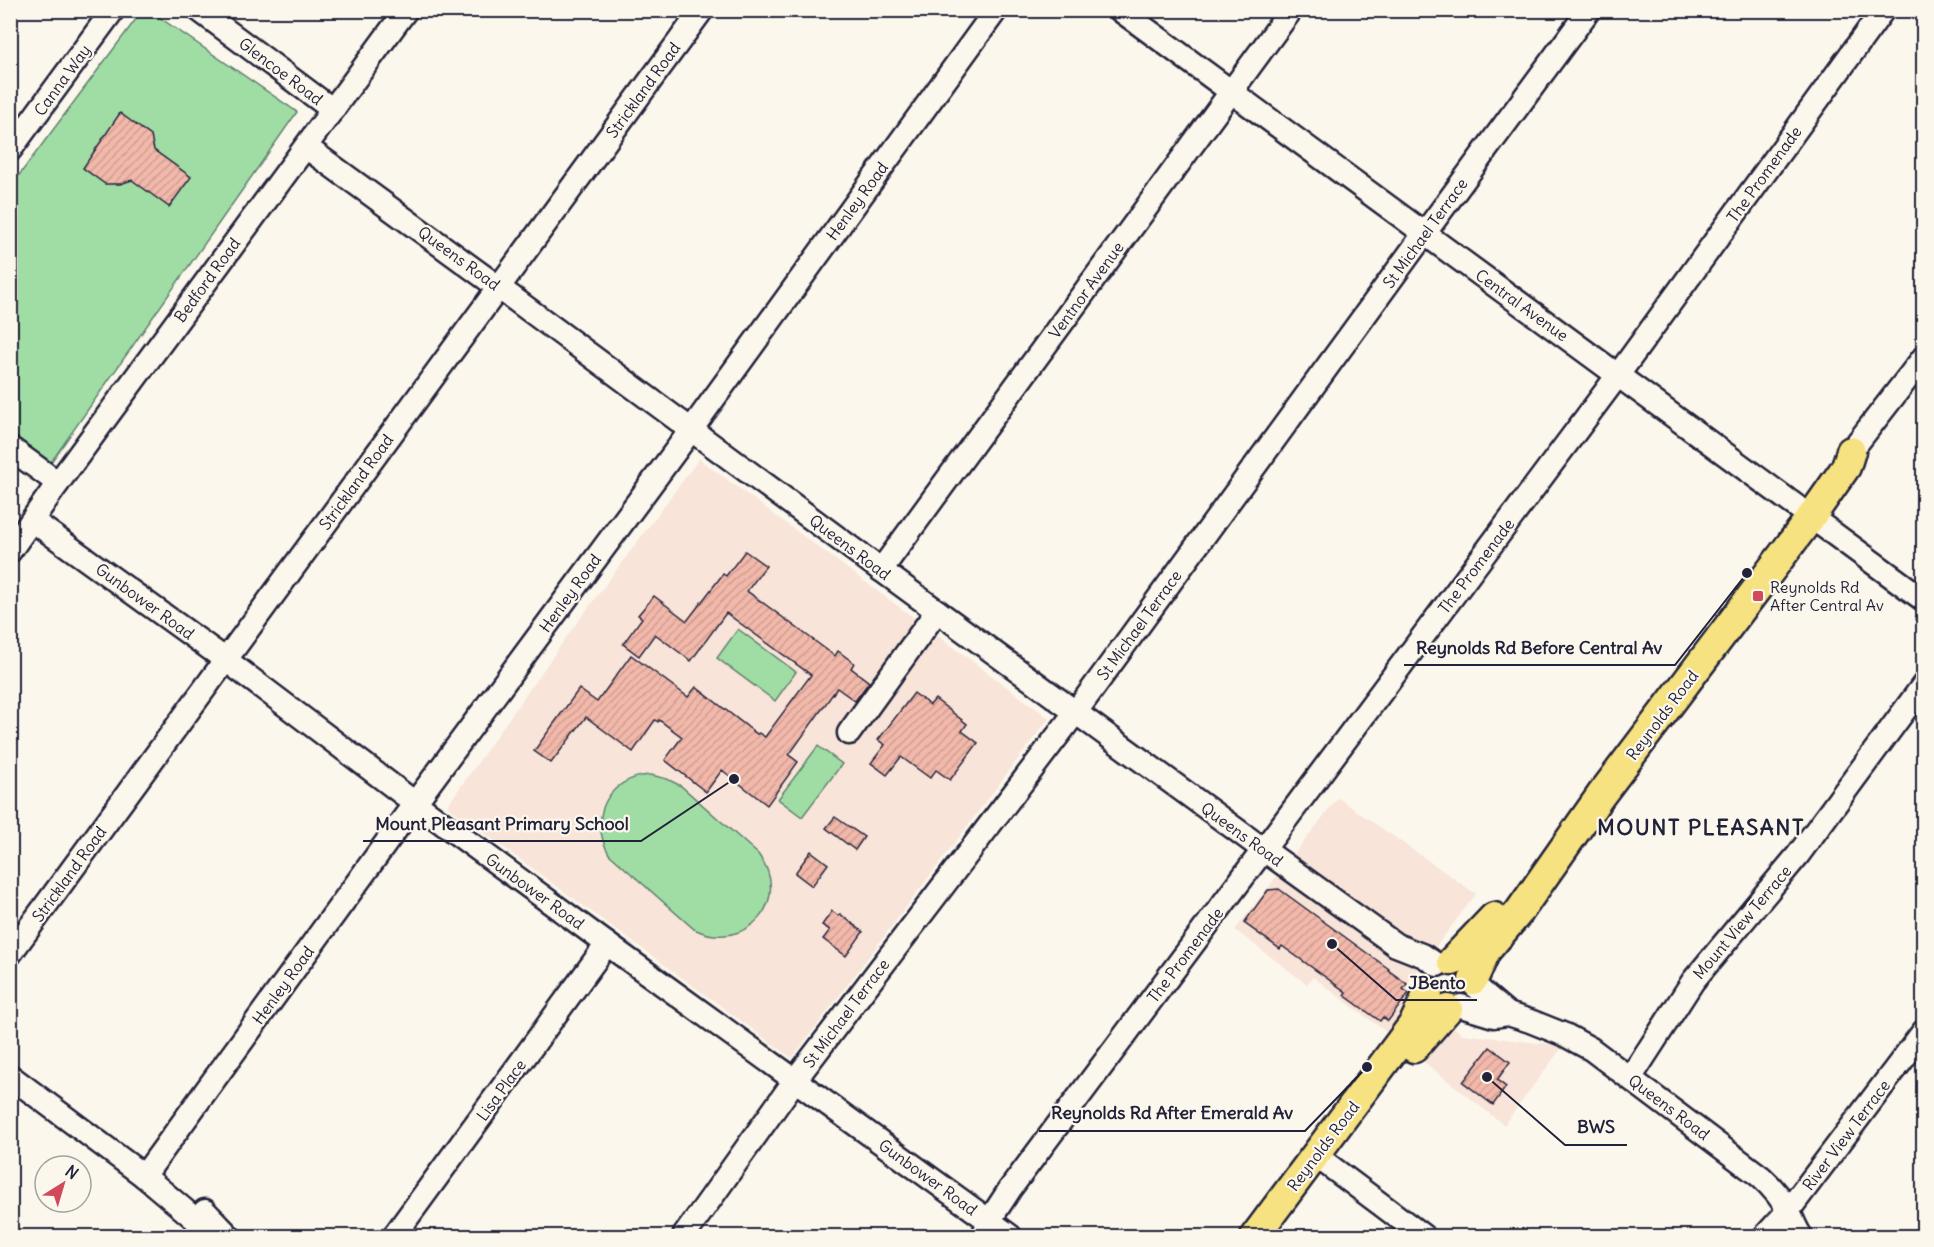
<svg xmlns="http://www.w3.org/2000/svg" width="1934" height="1247" viewBox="0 0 1934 1247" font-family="Delius,sans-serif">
	<defs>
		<pattern id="building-hatch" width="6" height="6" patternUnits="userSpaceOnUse" patternTransform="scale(1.5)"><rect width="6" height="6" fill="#f2b8aa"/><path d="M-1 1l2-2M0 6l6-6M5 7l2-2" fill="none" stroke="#cf9e93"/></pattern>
	</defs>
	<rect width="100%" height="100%" fill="#fbf7ec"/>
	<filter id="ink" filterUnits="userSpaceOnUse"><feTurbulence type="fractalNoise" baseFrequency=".0167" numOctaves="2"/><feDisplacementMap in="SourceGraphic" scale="12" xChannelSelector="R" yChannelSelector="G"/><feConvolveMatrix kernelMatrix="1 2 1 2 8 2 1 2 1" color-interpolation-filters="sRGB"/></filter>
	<g filter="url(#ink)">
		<g fill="#f8e4d8">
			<polygon points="699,459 1049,718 792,1058 447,806 568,635"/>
			<polygon points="1338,798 1476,894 1407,984 1409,993 1462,1034 1563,1046 1504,1125 1385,1031 1313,977 1307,984 1235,930"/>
		</g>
		<g fill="#a0dda4" stroke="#618070" stroke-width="1.5">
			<polygon points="142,11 150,11 297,112 49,465 11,437 11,186"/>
			<polygon points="738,629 796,672 775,701 717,658"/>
			<polygon points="818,746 842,764 802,817 778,799"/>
			<path d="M651,775L667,779L681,786L758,854C794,900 746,954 694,929L609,854C588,818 607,777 651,775Z"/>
		</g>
		<g fill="url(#building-hatch)" stroke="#22223b" stroke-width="1.5">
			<polygon points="120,113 151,136 154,150 191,177 169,207 132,180 120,184 105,184 83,168"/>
			<polygon points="745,551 766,566 747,591 835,656 838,651 854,663 851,668 869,682 855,701 837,688 789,755 798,762 767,805 722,770 706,792 665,760 682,737 659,720 658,722 655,720 633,752 586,717 551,763 534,751 579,689 597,702 631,655 688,697 696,687 757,734 759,733 765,737 811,675 726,613 691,661 655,634 639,656 623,644 642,618 638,615 654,596 687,621 723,574 726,576"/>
			<polygon points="914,693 930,705 935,699 967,724 962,731 978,743 950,780 936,770 930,778 901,757 887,775 871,763 885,745 878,740"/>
			<polygon points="835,817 864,837 855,850 826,828"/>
			<polygon points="811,851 828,864 812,886 795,873"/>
			<polygon points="1279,889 1389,969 1388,970 1407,984 1403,989 1409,993 1388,1021 1383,1017 1380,1021 1344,995 1346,992 1282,946 1280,949 1244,923 1268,890"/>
			<polygon points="832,911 839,916 840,914 863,932 846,956 823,939 830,930 822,925"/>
			<polygon points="1490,1047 1510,1062 1497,1080 1506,1087 1493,1105 1463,1082"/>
		</g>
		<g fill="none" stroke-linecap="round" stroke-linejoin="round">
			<defs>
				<g id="minor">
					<polyline points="199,10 333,110"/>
					<polyline points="1120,10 1924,600"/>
					<polyline points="306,147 498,287 881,570 1264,850 1396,945 1424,956 1437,965"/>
					<polyline points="10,150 113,10"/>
					<polyline points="10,448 58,483"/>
					<polyline points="1851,451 1924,357"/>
					<polyline points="33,521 226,660 415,803 607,944 1010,1236"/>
					<polyline points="10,551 58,483 406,10"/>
					<polyline points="881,570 1291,10"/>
					<polyline points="849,733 937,611"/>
					<polyline points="10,954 702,10"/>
					<polyline points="1474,985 1508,1014"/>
					<path d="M1461,1006L1494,1016L1508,1014L1530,1021L1565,1035L1591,1049L1761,1177C1772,1187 1781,1197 1788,1211C1793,1219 1795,1228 1801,1236"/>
					<polyline points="10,1076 144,1176 195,1219 210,1236"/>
					<polyline points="1631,1077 1693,981 1798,855 1924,684"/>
					<polyline points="1315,1155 1423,1236"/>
					<polyline points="144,1176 415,803 691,430 996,10"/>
					<polyline points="205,1211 229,1236"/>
					<polyline points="394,1236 607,944"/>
					<polyline points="684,1236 795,1080 1075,713 1424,234 1589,10"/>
					<polyline points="983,1236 989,1221 1010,1189 1618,375 1883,10"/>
					<polyline points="1765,1236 1788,1211 1924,1031"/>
				</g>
				<g id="major">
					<polyline points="1452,961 1494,917"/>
					<polyline points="1473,980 1486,951 1519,912 1601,795 1811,517 1846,467 1851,451"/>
					<polyline points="1414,1048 1448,1009"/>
					<polyline points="1255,1236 1414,1023 1428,993"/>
				</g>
			</defs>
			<use href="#minor" stroke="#22223b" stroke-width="27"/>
			<use href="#major" stroke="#22223b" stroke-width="33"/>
			<use href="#minor" stroke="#fbf7ec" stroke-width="22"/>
			<use href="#major" stroke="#f7e281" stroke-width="28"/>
		</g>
	</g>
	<rect fill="#d1495b" stroke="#fbf7ec" stroke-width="2" x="1752" y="590" width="12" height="12" rx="3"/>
	<g text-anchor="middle" stroke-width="4.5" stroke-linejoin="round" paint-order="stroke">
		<g font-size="16" fill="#22223b" stroke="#fbf7ec">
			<text transform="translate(281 71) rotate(37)" y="6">Glencoe Road</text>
			<text transform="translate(62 80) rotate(-54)" y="6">Canna Way</text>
			<text transform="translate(643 90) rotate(-54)" y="6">Strickland Road</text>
			<text transform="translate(1764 174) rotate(-54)" y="6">The Promenade</text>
			<text transform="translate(857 201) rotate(-54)" y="6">Henley Road</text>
			<text transform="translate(1425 233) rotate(-54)" y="6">St Michael Terrace</text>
			<text transform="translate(459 258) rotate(36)" y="6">Queens Road</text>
			<text transform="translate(207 280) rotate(-54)" y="6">Bedford Road</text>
			<text transform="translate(1086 290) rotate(-54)" y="6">Ventnor Avenue</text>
			<text transform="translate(1522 305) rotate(36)" y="6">Central Avenue</text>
			<text transform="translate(356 482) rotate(-54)" y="6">Strickland Road</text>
			<text transform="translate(850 547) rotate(37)" y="6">Queens Road</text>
			<text transform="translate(1476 566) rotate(-53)" y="6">The Promenade</text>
			<text transform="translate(570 593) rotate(-54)" y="6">Henley Road</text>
			<text transform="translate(145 601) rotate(36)" y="6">Gunbower Road</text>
			<text transform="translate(1139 625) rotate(-54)" y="6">St Michael Terrace</text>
			<text transform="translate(1662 715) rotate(-53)" y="6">Reynolds Road</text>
			<text transform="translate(1242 834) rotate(36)" y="6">Queens Road</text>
			<text transform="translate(69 874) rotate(-54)" y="6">Strickland Road</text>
			<text transform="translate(535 891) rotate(36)" y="6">Gunbower Road</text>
			<text transform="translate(1742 922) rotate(-50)" y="6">Mount View Terrace</text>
			<text transform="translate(1185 955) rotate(-53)" y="6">The Promenade</text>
			<text transform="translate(283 985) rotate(-54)" y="6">Henley Road</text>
			<text transform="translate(846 1013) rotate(-53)" y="6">St Michael Terrace</text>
			<text transform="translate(501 1090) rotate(-54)" y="6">Lisa Place</text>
			<text transform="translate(1669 1107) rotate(37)" y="6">Queens Road</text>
			<text transform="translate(1846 1135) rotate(-53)" y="6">River View Terrace</text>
			<text transform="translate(1323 1146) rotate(-53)" y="6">Reynolds Road</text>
			<text transform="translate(928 1177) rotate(36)" y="6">Gunbower Road</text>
		</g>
		<g font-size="16" fill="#22223b" stroke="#fbf7ec" text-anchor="start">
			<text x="1770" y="593">Reynolds Rd<tspan x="1770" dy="18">After Central Av</tspan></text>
		</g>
		<g font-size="22" font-weight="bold" letter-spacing="1.5" fill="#22223b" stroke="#fbf7ec">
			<text x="1701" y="835">MOUNT PLEASANT</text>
		</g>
	</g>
	<path fill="none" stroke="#22223b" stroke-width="2" d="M1747 573L1675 665H1404M734 779L641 841H363M1332 944L1396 1000H1477M1367 1067L1305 1131H1039M1487 1077L1565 1145H1627"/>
	<g fill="#22223b" stroke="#fbf7ec" stroke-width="2">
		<circle cx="1747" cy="573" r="6"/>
		<circle cx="734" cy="779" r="6"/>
		<circle cx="1332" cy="944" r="6"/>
		<circle cx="1367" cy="1067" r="6"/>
		<circle cx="1487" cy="1077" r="6"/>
	</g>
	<g font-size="18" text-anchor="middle" font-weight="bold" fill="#22223b" stroke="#fbf7ec" stroke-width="4.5" stroke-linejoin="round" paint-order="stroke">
		<text x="1539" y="654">Reynolds Rd Before Central Av</text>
		<text x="502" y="830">Mount Pleasant Primary School</text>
		<text x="1437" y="989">JBento</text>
		<text x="1172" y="1119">Reynolds Rd After Emerald Av</text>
		<text x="1596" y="1133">BWS</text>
	</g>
	<rect width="1934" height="1247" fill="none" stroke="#fbf7ec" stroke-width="36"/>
	<rect x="18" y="18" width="1898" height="1211" fill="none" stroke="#22223b" stroke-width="2" filter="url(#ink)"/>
	<g transform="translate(63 1184) rotate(37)"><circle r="28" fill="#fbf7ec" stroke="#a4a2a5" stroke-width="1.5"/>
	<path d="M0-4.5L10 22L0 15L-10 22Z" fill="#d1495b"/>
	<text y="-9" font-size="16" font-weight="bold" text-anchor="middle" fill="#22223b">N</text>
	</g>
</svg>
